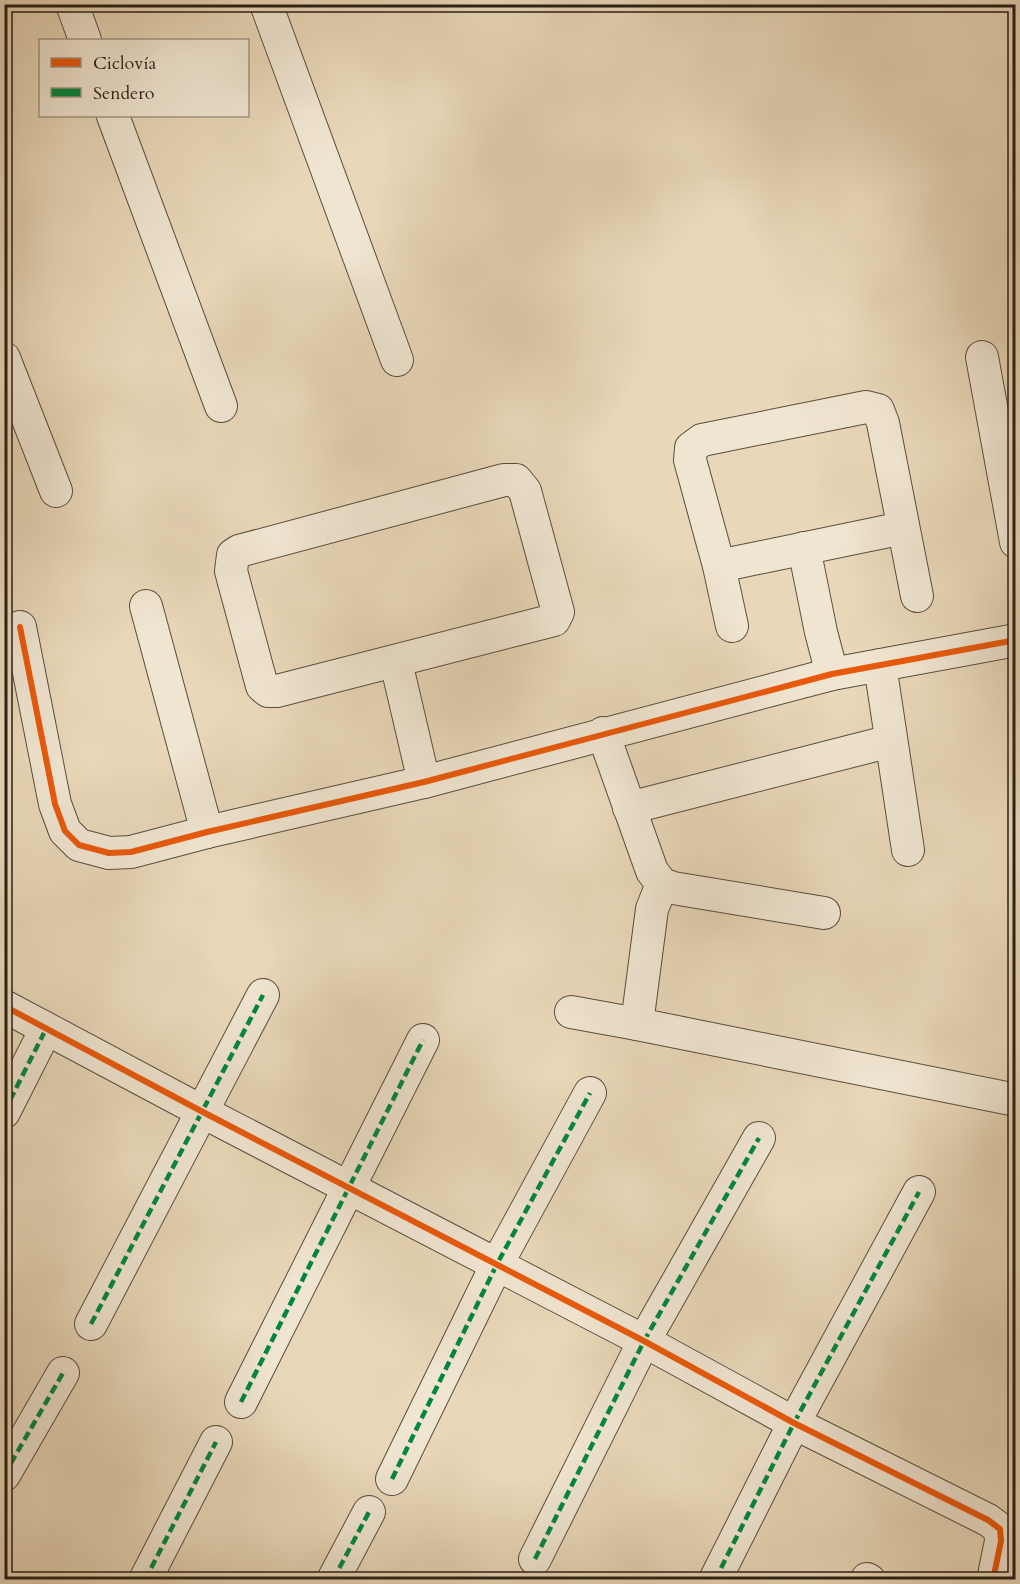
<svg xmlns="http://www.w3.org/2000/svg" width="1020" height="1584" viewBox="0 0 1020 1584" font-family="Cardo,serif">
	<rect width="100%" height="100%" fill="#e8d7b8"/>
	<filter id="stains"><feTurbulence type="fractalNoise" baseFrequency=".00333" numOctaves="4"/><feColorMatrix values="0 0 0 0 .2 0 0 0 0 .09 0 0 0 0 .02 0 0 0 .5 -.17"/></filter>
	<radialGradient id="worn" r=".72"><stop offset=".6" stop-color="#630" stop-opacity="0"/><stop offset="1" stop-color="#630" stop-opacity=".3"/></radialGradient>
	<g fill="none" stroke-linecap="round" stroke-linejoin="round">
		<defs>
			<g id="minor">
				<polyline points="72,4 85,40"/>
				<polyline points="266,4 397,360"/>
				<polyline points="113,116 221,406"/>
				<polyline points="982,357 1016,542"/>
				<polyline points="4,358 56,491"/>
				<polygon points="504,480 516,480 525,491 558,612 554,620 277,691 268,691 262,686 231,571 233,555 239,551"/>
				<polyline points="804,548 821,632 832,674"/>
				<polyline points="719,566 903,528"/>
				<polyline points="146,606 207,832"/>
				<polyline points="732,626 719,566 690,460 691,448 702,440 866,407 878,410 883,423 917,596"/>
				<polyline points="20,627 55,804 65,831 79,845 109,853 131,852 207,832 424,782 832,674 1016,640"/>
				<polyline points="396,662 424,782"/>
				<polyline points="880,665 908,850"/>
				<polyline points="603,733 652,871 662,884 673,888 824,913"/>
				<polyline points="629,808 891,741"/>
				<polyline points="662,884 652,909 637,1024 1016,1100"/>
				<polyline points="4,1006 201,1111 644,1341 794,1423 988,1520 1000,1529 1001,1541 993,1580"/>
				<polyline points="571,1012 637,1024"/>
				<polyline points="4,1112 46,1029"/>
				<polyline points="91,1324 263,995"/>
				<polyline points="241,1402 423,1040"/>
				<polyline points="4,1475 63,1373"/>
				<polyline points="392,1479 497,1264 590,1093"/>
				<polyline points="535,1559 644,1341 759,1138"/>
				<polyline points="867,1579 869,1580"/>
				<polyline points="145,1580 216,1442"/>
				<polyline points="333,1580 369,1512"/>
				<polyline points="715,1580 794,1423 919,1192"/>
			</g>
		</defs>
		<use href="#minor" stroke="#594d3e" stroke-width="34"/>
		<use href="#minor" stroke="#f0e5d1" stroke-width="32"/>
		<g stroke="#00873e" stroke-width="4.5" stroke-dasharray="9 4.5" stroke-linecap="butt">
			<polyline points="4,1112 46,1029"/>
			<polyline points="91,1324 263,995"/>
			<polyline points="241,1402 423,1040"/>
			<polyline points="4,1475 63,1373"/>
			<polyline points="392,1479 497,1264 590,1093"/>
			<polyline points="535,1559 644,1341 759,1138"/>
			<polyline points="867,1579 869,1580"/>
			<polyline points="145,1580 216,1442"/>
			<polyline points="333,1580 369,1512"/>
			<polyline points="715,1580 794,1423 919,1192"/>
		</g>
		<defs>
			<g id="cycleway">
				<polyline points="20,627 55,804 65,831 79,845 109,853 131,852 207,832 424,782 832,674 1016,640"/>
				<polyline points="4,1006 201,1111 644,1341 794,1423 988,1520 1000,1529 1001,1541 993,1580"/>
			</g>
		</defs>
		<use href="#cycleway" stroke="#f0e5d1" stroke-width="10"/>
		<use href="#cycleway" stroke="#e8590c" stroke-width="6"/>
	</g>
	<rect width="1020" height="1584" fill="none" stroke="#e8d7b8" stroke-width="24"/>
	<rect x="6" y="6" width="1008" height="1572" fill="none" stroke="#291f16" stroke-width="3"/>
	<rect x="12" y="12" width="996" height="1560" fill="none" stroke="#291f16" stroke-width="1.5"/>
	<rect x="39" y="39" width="210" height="78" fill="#f0e5d1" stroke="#a09686" stroke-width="1.5"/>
	<rect x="51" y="58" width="30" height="9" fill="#e8590c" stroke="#a09686" stroke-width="1.5"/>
	<text x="93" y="69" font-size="18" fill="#291f16">Ciclovía</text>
	<rect x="51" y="88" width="30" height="9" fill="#00873e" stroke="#a09686" stroke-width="1.5"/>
	<text x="93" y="99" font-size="18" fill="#291f16">Sendero</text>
	<rect width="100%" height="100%" filter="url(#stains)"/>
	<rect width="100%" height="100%" fill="url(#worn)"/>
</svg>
